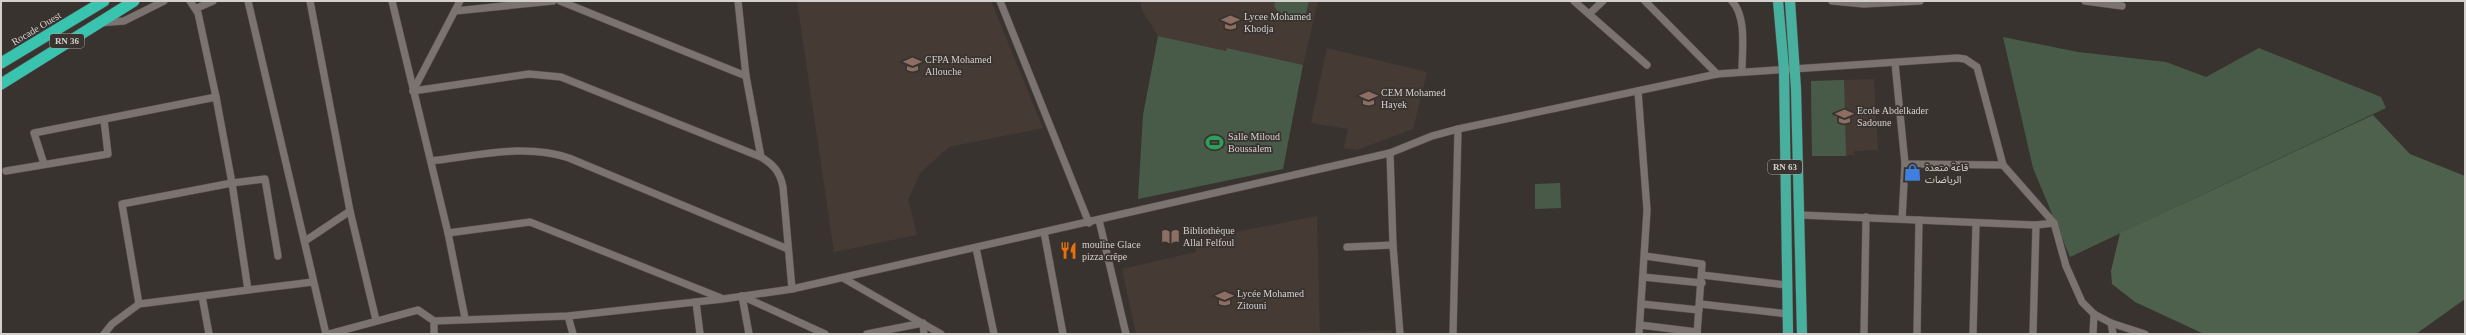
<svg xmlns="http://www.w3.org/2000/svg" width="2466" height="335" viewBox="0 0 2466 335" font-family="'Times New Roman','Noto Sans Arabic',serif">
	<rect width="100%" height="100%" fill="#393330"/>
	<g fill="#463a34">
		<polygon points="797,1 991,1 1043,128 949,147 920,173 908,200 917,235 834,252"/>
		<polygon points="1141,1 1318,1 1303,65 1228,48 1227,51 1158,36 1141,8"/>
		<polygon points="1327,48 1427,72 1413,129 1357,150 1344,148 1348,129 1311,123"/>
		<polygon points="1874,79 1878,150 1854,151 1855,155 1812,156 1811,81"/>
		<polygon points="1317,216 1320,333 1392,330 1392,334 1136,334 1122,269 1196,252 1194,240"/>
	</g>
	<g fill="#485b48">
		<polygon points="1275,1 1309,1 1306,14 1294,20 1281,17 1274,6"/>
		<polygon points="1158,36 1226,51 1227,48 1303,65 1283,169 1138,199 1143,115"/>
		<polygon points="2003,37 2078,52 2166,62 2206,77 2259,48 2381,97 2386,108 2070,257 2033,168"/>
		<polygon points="1844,80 1846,156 1812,156 1811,81"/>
		<polygon points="1560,183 1561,208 1535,209 1535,184"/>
	</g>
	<polygon fill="#4d614c" points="2373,115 2410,154 2465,176 2465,299 2416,334 2204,334 2135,302 2112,284 2111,271 2120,233"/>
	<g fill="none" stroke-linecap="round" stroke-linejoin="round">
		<defs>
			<g id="minor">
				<polyline points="190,1 198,13 216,97 232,183 248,290 313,282"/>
				<polyline points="248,1 326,334"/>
				<polyline points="310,1 350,211 376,320"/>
				<polyline points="392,1 448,233 465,318"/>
				<polyline points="560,1 746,76"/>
				<path d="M738,1L746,76L761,157C774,165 780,172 783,187L792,289"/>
				<polyline points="1000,1 1089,223"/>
				<polyline points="1574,1 1647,65"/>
				<polyline points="1645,1 1717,74"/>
				<path d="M1732,1C1747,17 1742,50 1742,71"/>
				<polyline points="1832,1 1864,4 1920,1"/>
				<polyline points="2085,1 2122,6"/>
				<polyline points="197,8 213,1"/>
				<polyline points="455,11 553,1"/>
				<polyline points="1589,14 1603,1"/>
				<polyline points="99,23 124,21 164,1"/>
				<polyline points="1895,63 1905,164 1902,219"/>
				<polyline points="413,91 529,74 561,77 761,157"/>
				<polyline points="413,91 460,1"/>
				<polyline points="1638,91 1647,210 1639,334"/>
				<polyline points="1390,153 1393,245 1400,334"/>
				<path d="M431,161C476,156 525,143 569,158L788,249"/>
				<polyline points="44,164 34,133 216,97"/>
				<polyline points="1905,164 2003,165"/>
				<polyline points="6,171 108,154 104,120"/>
				<polyline points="1800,215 2036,225 2054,223"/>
				<polyline points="1099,220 1126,334"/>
				<polyline points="1044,232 1063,334"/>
				<polyline points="448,233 530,222 721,298"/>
				<polyline points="305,241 350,211"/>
				<polyline points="1347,247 1393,245"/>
				<polyline points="976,248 994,334"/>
				<polyline points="1645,256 1702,264 1697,334"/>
				<polyline points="1702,275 1786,285"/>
				<polyline points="1643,277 1702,283"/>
				<polyline points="843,278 941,334"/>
				<polyline points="202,296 248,290"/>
				<polyline points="742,296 825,334"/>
				<polyline points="742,296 749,334"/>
				<polyline points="696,302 700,334"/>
				<polyline points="139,304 122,204 232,183 265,179 278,256"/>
				<polyline points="1642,304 1699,310"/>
				<polyline points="1700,304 1788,314"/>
				<polyline points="568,316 573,334"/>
				<polyline points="434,321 434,334"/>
				<polyline points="2111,323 2113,334"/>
				<polyline points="1640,325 1697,332"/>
				<polyline points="104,334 112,324 139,304 202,296 209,334"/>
				<polyline points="329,334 418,310 434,321 568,316 723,299 792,289 1390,153 1432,136 1458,129 1717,74 1957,58 1965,59 1977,67 2003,165 2054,223 2066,266 2082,302 2094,314 2111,323 2145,334"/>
				<polyline points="867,334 923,323 924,334"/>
				<polyline points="1453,334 1458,129"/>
				<polyline points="1864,334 1866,217"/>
				<polyline points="1917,334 1919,220"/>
				<polyline points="1973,334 1976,223"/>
				<polyline points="2033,334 2036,225"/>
				<polyline points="2093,334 2094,314"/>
			</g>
			<g id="primary">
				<polyline points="1778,1 1784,69 1788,334"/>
				<polyline points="1790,1 1796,89 1802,334"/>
			</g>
			<g id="trunk">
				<polyline points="1,63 104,1"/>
				<polyline points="1,84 134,1"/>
			</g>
		</defs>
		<use href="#minor" stroke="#56514f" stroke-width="8"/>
		<use href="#primary" stroke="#56514f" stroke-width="11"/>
		<use href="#trunk" stroke="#56514f" stroke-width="12"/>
		<use href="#minor" stroke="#7a736f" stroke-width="7"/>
		<use href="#primary" stroke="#48b09f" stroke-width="10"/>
		<use href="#trunk" stroke="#38c4af" stroke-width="11"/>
	</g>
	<defs>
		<symbol id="school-bare" viewBox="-9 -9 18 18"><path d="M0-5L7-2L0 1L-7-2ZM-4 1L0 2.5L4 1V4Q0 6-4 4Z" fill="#8d6e63" stroke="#393330" stroke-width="2.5" paint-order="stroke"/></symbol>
		<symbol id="university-bare" viewBox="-9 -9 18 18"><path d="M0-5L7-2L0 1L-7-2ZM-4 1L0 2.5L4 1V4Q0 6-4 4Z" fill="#8d6e63" stroke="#393330" stroke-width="2.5" paint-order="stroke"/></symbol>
		<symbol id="stadium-bare" viewBox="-9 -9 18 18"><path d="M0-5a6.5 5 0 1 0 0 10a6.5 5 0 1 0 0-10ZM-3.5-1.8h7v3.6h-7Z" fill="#2e9e5b" stroke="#393330" stroke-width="2.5" paint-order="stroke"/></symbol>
		<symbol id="shop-bare" viewBox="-9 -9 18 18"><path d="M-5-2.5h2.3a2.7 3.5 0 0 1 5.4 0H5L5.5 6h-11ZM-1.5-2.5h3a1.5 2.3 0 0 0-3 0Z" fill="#3f7fe0" stroke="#393330" stroke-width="2.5" paint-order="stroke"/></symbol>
		<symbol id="library-bare" viewBox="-9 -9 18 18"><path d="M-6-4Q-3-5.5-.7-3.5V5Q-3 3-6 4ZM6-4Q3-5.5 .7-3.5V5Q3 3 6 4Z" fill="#8d6e63" stroke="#393330" stroke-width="2.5" paint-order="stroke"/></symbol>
		<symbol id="restaurant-bare" viewBox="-9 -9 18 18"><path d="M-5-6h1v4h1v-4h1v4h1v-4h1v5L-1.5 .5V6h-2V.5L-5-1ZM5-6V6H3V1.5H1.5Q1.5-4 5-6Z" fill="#e8710a" stroke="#393330" stroke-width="2.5" paint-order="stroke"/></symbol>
	</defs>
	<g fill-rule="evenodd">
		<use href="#school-bare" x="1218" y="10" width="25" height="25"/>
		<use href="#university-bare" x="900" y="52" width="25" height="25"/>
		<use href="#school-bare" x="1356" y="86" width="25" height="25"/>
		<use href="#school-bare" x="1832" y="104" width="25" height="25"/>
		<use href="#stadium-bare" x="1202" y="130" width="25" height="25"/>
		<use href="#shop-bare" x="1900" y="160" width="25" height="25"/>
		<use href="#library-bare" x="1158" y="224" width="25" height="25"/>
		<use href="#restaurant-bare" x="1056" y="238" width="25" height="25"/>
		<use href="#school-bare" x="1212" y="286" width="25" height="25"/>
	</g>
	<g text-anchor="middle" stroke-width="3.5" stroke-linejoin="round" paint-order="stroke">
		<g fill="#393330" stroke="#a6a19f" stroke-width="1">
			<rect x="50" y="34" width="34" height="14" rx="3"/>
			<rect x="1768" y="160" width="34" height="14" rx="3"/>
		</g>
		<g font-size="9" font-weight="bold" fill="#d4d0ce">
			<text x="67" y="44">RN 36</text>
			<text x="1785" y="170">RN 63</text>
		</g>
		<g font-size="10" fill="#d4d0ce" stroke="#393330" text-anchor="start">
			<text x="1244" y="20">Lycee Mohamed<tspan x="1244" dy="12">Khodja</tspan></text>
			<text x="925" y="63">CFPA Mohamed<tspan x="925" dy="12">Allouche</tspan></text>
			<text x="1381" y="96">CEM Mohamed<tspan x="1381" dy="12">Hayek</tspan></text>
			<text x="1857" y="114">Ecole Abdelkader<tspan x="1857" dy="12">Sadoune</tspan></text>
			<text x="1228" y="140">Salle Miloud<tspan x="1228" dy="12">Boussalem</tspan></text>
			<text x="1925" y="171">قاعة متعدة<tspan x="1925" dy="12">الرياضات</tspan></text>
			<text x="1183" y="234">Bibliothèque<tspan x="1183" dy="12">Allal Felfoul</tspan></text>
			<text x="1082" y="248">mouline Glace<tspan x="1082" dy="12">pizza crêpe</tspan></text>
			<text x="1237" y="297">Lycée Mohamed<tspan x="1237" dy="12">Zitouni</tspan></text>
		</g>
		<g font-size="10" fill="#d4d0ce" stroke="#393330">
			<text transform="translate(36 28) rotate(-31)" y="4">Rocade Ouest</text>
		</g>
	</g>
	<rect width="2466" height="335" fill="none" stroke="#d4d0ce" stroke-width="4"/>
</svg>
